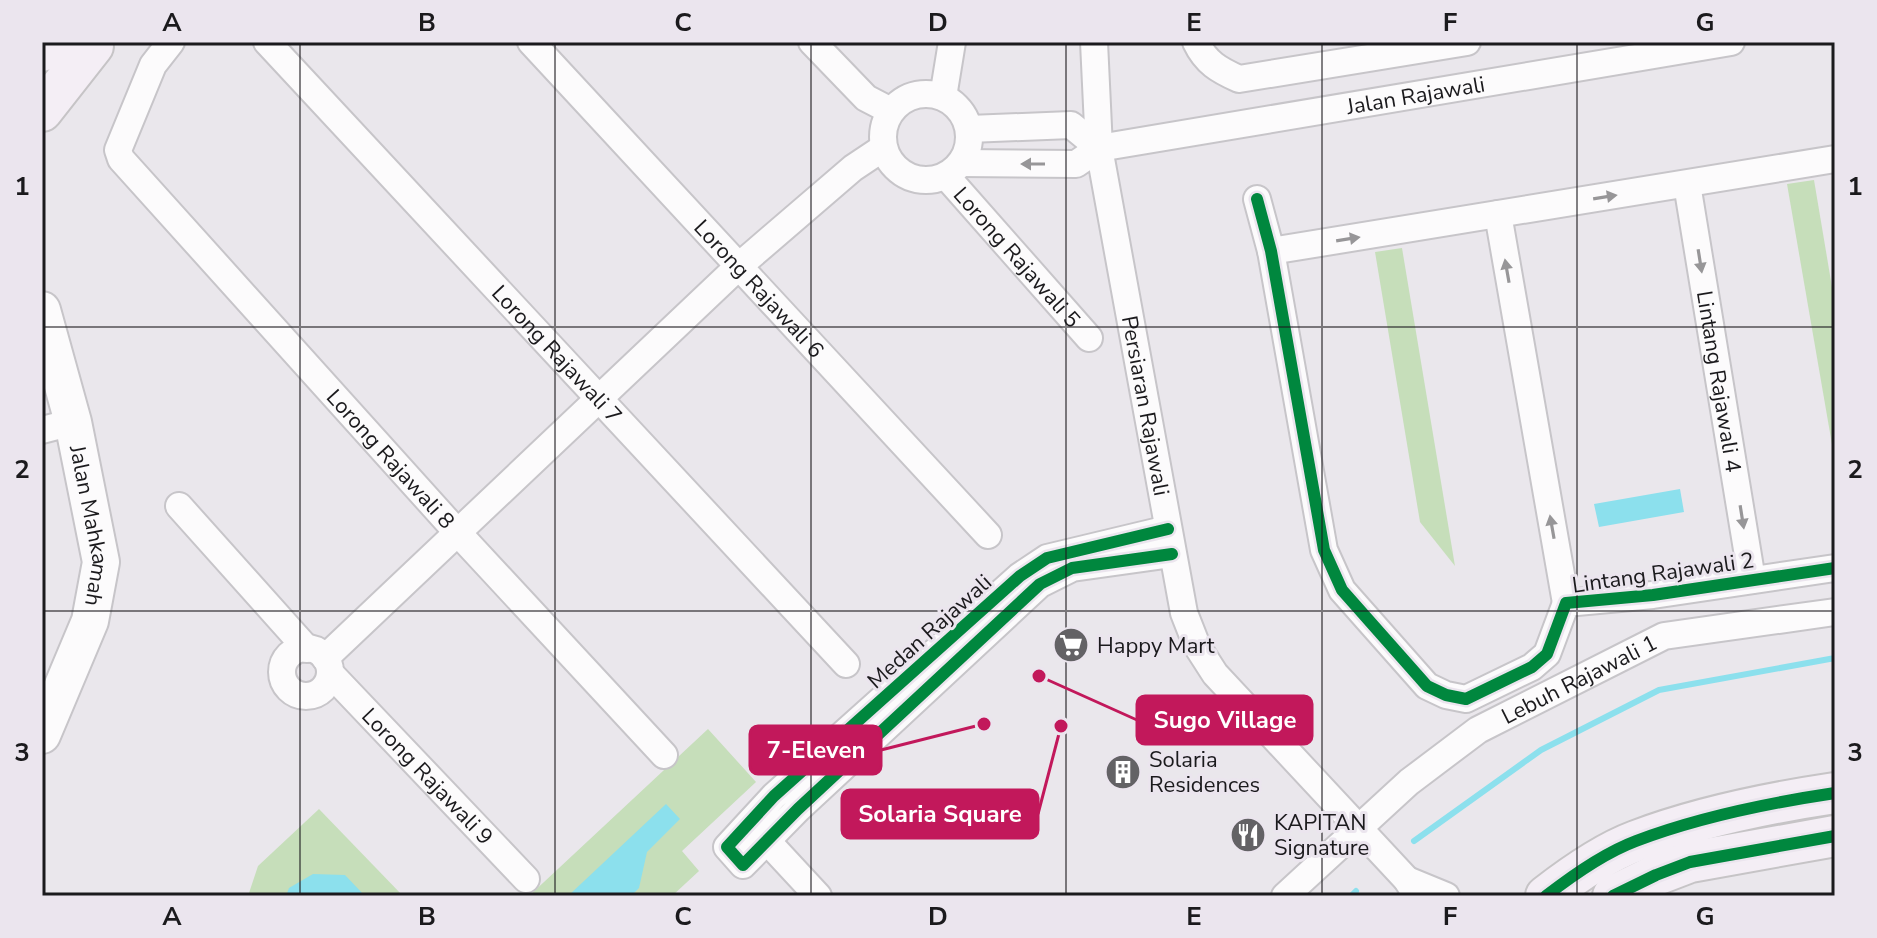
<svg xmlns="http://www.w3.org/2000/svg" width="1877" height="938" viewBox="0 0 1877 938" font-family="'Nunito Sans',sans-serif">
	<rect width="100%" height="100%" fill="#eae7ec"/>
	<g fill="#c6deba">
		<polygon points="1814,180 1835,305 1834,456 1787,184"/>
		<polygon points="1402,248 1455,566 1420,522 1375,252"/>
		<polygon points="708,729 756,782 682,851 699,871 672,896 529,896"/>
		<polygon points="319,809 403,896 248,896 258,866"/>
	</g>
	<g fill="#8ce0ed">
		<polygon points="1680,489 1684,512 1599,527 1594,504"/>
		<polygon points="666,804 680,819 647,852 639,888 631,896 568,896"/>
		<polygon points="313,874 345,875 365,896 286,896 289,888"/>
	</g>
	<g fill="none" stroke-linecap="round" stroke-linejoin="round">
		<g stroke="#8ce0ed" stroke-width="6">
			<polyline points="1414,841 1541,750 1659,690 1835,658"/>
			<polyline points="1351,896 1356,891"/>
		</g>
		<defs>
			<g id="minor">
				<path id="s1" d="M171,42L153,65L118,150L121,159L458,533L664,755"/>
				<path id="s2" d="M267,42L846,664"/>
				<path id="s3" d="M531,42L988,535"/>
				<polyline points="812,42 866,98 891,111"/>
				<path id="s4" d="M1094,42L1099,148L1184,613L1197,646L1215,674L1407,880L1417,896"/>
				<path d="M1196,42C1206,63 1219,70 1239,79L1467,42"/>
				<circle cx="926" cy="137" r="43"/>
				<polyline points="943,97 952,42"/>
				<polyline points="969,129 1071,125 1099,148"/>
				<path id="s5" d="M961,163L1076,164L1099,148L1731,42"/>
				<path id="s6" d="M946,176L1089,338"/>
				<path id="s7" d="M1687,184L1752,580"/>
				<polyline points="1257,199 1271,251 1324,550 1342,590 1427,686 1446,695 1466,699 1532,667 1547,654 1566,603 1653,595 1835,568"/>
				<polyline points="1498,214 1566,603"/>
				<polyline points="1271,251 1835,159"/>
				<polyline points="42,430 73,422"/>
				<polyline points="179,506 307,649"/>
				<polyline points="1168,529 1047,558 1020,576 774,796 727,847 743,865 798,809 1040,584 1072,568 1172,554"/>
				<circle cx="306" cy="672" r="24"/>
				<polyline points="325,658 739,266 853,168 883,148"/>
				<path id="s8" d="M330,673L526,879"/>
				<polyline points="755,828 818,896"/>
				<polyline points="1407,880 1446,896"/>
				<path id="s9" d="M1285,896L1409,782L1478,730L1664,636L1835,612"/>
			</g>
			<g id="secondary">
				<path id="s10" d="M42,310L73,422L101,562L90,621L42,735"/>
			</g>
			<g id="primary">
				<polyline points="42,51 54,42"/>
				<polyline points="42,111 93,46"/>
				<path d="M1546,896C1573,875 1604,853 1636,841C1699,817 1768,803 1835,793"/>
				<polyline points="1613,896 1656,875 1690,862 1835,836"/>
			</g>
		</defs>
		<use href="#minor" stroke="#c7c5c9" stroke-width="30"/>
		<use href="#secondary" stroke="#c7c5c9" stroke-width="40"/>
		<use href="#primary" stroke="#c6c4c6" stroke-width="44"/>
		<use href="#minor" stroke="#fcfbfc" stroke-width="26"/>
		<use href="#secondary" stroke="#fcfbfc" stroke-width="36"/>
		<use href="#primary" stroke="#f4eef5" stroke-width="40"/>
		<defs>
			<g id="cycleway">
				<polyline points="1257,199 1271,251 1324,550 1342,590 1427,686 1446,695 1466,699 1532,667 1547,654 1566,603 1653,595 1835,568"/>
				<polyline points="1168,529 1047,558 1020,576 774,796 727,847 743,865 798,809 1040,584 1072,568 1172,554"/>
				<path d="M1546,896C1573,875 1604,853 1636,841C1699,817 1768,803 1835,793"/>
				<polyline points="1613,896 1656,875 1690,862 1835,836"/>
			</g>
		</defs>
		<use href="#cycleway" stroke="#ebe5ee" stroke-width="17"/>
		<use href="#cycleway" stroke="#00873e" stroke-width="12"/>
	</g>
	<defs><path id="oneway-solid" d="M-6-.8H1V-3.2L6.5 0L1 3.2V.8H-6Z" transform="scale(2)"/></defs>
	<g fill="#979698">
		<use href="#oneway-solid" transform="translate(1033 164) rotate(-180)"/>
		<use href="#oneway-solid" transform="translate(1605 197) rotate(-9)"/>
		<use href="#oneway-solid" transform="translate(1348 239) rotate(-9)"/>
		<use href="#oneway-solid" transform="translate(1700 261) rotate(81)"/>
		<use href="#oneway-solid" transform="translate(1507 271) rotate(-100)"/>
		<use href="#oneway-solid" transform="translate(1742 517) rotate(81)"/>
		<use href="#oneway-solid" transform="translate(1552 527) rotate(-100)"/>
	</g>
	<path fill="none" stroke="#1b1a1d" stroke-width="2" stroke-opacity="0.55" d="M300,42V896M555,42V896M811,42V896M1066,42V896M1322,42V896M1577,42V896M42,327H1835M42,611H1835"/>
	<defs>
		<symbol id="supermarket-disc" viewBox="-11 -11 22 22"><circle r="9.5" fill="#636265" stroke="#ebe5ee"/><path d="M-6-5.5h2.5l.6 2H6L4.5 2H-2.5L-4.4-4H-6ZM-1.5 3.2a1.3 1.3 0 1 0 .1 0ZM3 3.2a1.3 1.3 0 1 0 .1 0Z" fill="#fff"/></symbol>
		<symbol id="building-disc" viewBox="-11 -11 22 22"><circle r="9.5" fill="#636265" stroke="#ebe5ee"/><path d="M-4-6H4V6H1V3H-1V6H-4ZM-2.5-4.3h1.7v1.8h-1.7ZM.8-4.3h1.7v1.8H.8ZM-2.5-1h1.7V.8h-1.7ZM.8-1h1.7V.8H.8Z" fill="#fff"/></symbol>
		<symbol id="restaurant-disc" viewBox="-11 -11 22 22"><circle r="9.5" fill="#636265" stroke="#ebe5ee"/><path d="M-5-6h1v4h1v-4h1v4h1v-4h1v5L-1.5 .5V6h-2V.5L-5-1ZM5-6V6H3V1.5H1.5Q1.5-4 5-6Z" fill="#fff"/></symbol>
	</defs>
	<g fill-rule="evenodd">
		<use href="#supermarket-disc" x="1051" y="625" width="40" height="40"/>
		<use href="#building-disc" x="1103" y="752" width="40" height="40"/>
		<use href="#restaurant-disc" x="1228" y="815" width="40" height="40"/>
	</g>
	<g text-anchor="middle" stroke-width="6" stroke-linejoin="round" paint-order="stroke">
		<g font-size="22" fill="#1b1a1d" stroke="#ebe5ee">
			<text dy="8" stroke="none"><textPath href="#s5" startOffset="464">Jalan Rajawali</textPath></text>
			<text dy="8" stroke="none"><textPath href="#s6" startOffset="108">Lorong Rajawali 5</textPath></text>
			<text dy="8" stroke="none"><textPath href="#s3" startOffset="336">Lorong Rajawali 6</textPath></text>
			<text dy="8" stroke="none"><textPath href="#s2" startOffset="426">Lorong Rajawali 7</textPath></text>
			<text dy="8" stroke="none"><textPath href="#s7" startOffset="200">Lintang Rajawali 4</textPath></text>
			<text dy="8" stroke="none"><textPath href="#s4" startOffset="368">Persiaran Rajawali</textPath></text>
			<text dy="8" stroke="none"><textPath href="#s1" startOffset="534">Lorong Rajawali 8</textPath></text>
			<text dy="8" stroke="none"><textPath href="#s10" startOffset="222">Jalan Mahkamah</textPath></text>
			<text transform="translate(1663 572) rotate(-8)" y="8">Lintang Rajawali 2</text>
			<text transform="translate(929 631) rotate(-42)" y="8">Medan Rajawali</text>
			<text dy="8" stroke="none"><textPath href="#s9" startOffset="368">Lebuh Rajawali 1</textPath></text>
			<text dy="8" stroke="none"><textPath href="#s8" startOffset="142">Lorong Rajawali 9</textPath></text>
		</g>
		<g font-size="22" fill="#1b1a1d" stroke="#ebe5ee" text-anchor="start">
			<text x="1097" y="653">Happy Mart</text>
			<text x="1149" y="767">Solaria<tspan x="1149" dy="25">Residences</tspan></text>
			<text x="1274" y="830">KAPITAN<tspan x="1274" dy="25">Signature</tspan></text>
		</g>
	</g>
	<path fill="none" stroke="#c2185b" stroke-width="3" d="M1039 676L1137 720M984 724L881 750M1061 726L1038 814"/>
	<g fill="#c2185b" stroke="#ebe5ee" stroke-width="3">
		<circle cx="1039" cy="676" r="8"/>
		<circle cx="984" cy="724" r="8"/>
		<circle cx="1061" cy="726" r="8"/>
	</g>
	<g fill="#c2185b" stroke="#c2185b" stroke-width="3">
		<rect x="1137" y="696" width="175" height="48" rx="8"/>
		<rect x="750" y="726" width="131" height="48" rx="8"/>
		<rect x="842" y="790" width="196" height="48" rx="8"/>
	</g>
	<g font-size="24" text-anchor="middle" font-weight="bold" fill="#fff">
		<text x="1225" y="728">Sugo Village</text>
		<text x="816" y="758">7-Eleven</text>
		<text x="940" y="822">Solaria Square</text>
	</g>
	<rect width="1877" height="938" fill="none" stroke="#ebe5ee" stroke-width="88"/>
	<rect x="44" y="44" width="1789" height="850" fill="none" stroke="#1b1a1d" stroke-width="3"/>
	<g font-size="26" text-anchor="middle" font-weight="bold" fill="#1b1a1d">
		<text x="172" y="31">A</text>
		<text x="427" y="31">B</text>
		<text x="683" y="31">C</text>
		<text x="938" y="31">D</text>
		<text x="1194" y="31">E</text>
		<text x="1450" y="31">F</text>
		<text x="1705" y="31">G</text>
		<text x="22" y="195">1</text>
		<text x="1855" y="195">1</text>
		<text x="22" y="478">2</text>
		<text x="1855" y="478">2</text>
		<text x="22" y="761">3</text>
		<text x="1855" y="761">3</text>
		<text x="172" y="925">A</text>
		<text x="427" y="925">B</text>
		<text x="683" y="925">C</text>
		<text x="938" y="925">D</text>
		<text x="1194" y="925">E</text>
		<text x="1450" y="925">F</text>
		<text x="1705" y="925">G</text>
	</g>
</svg>
